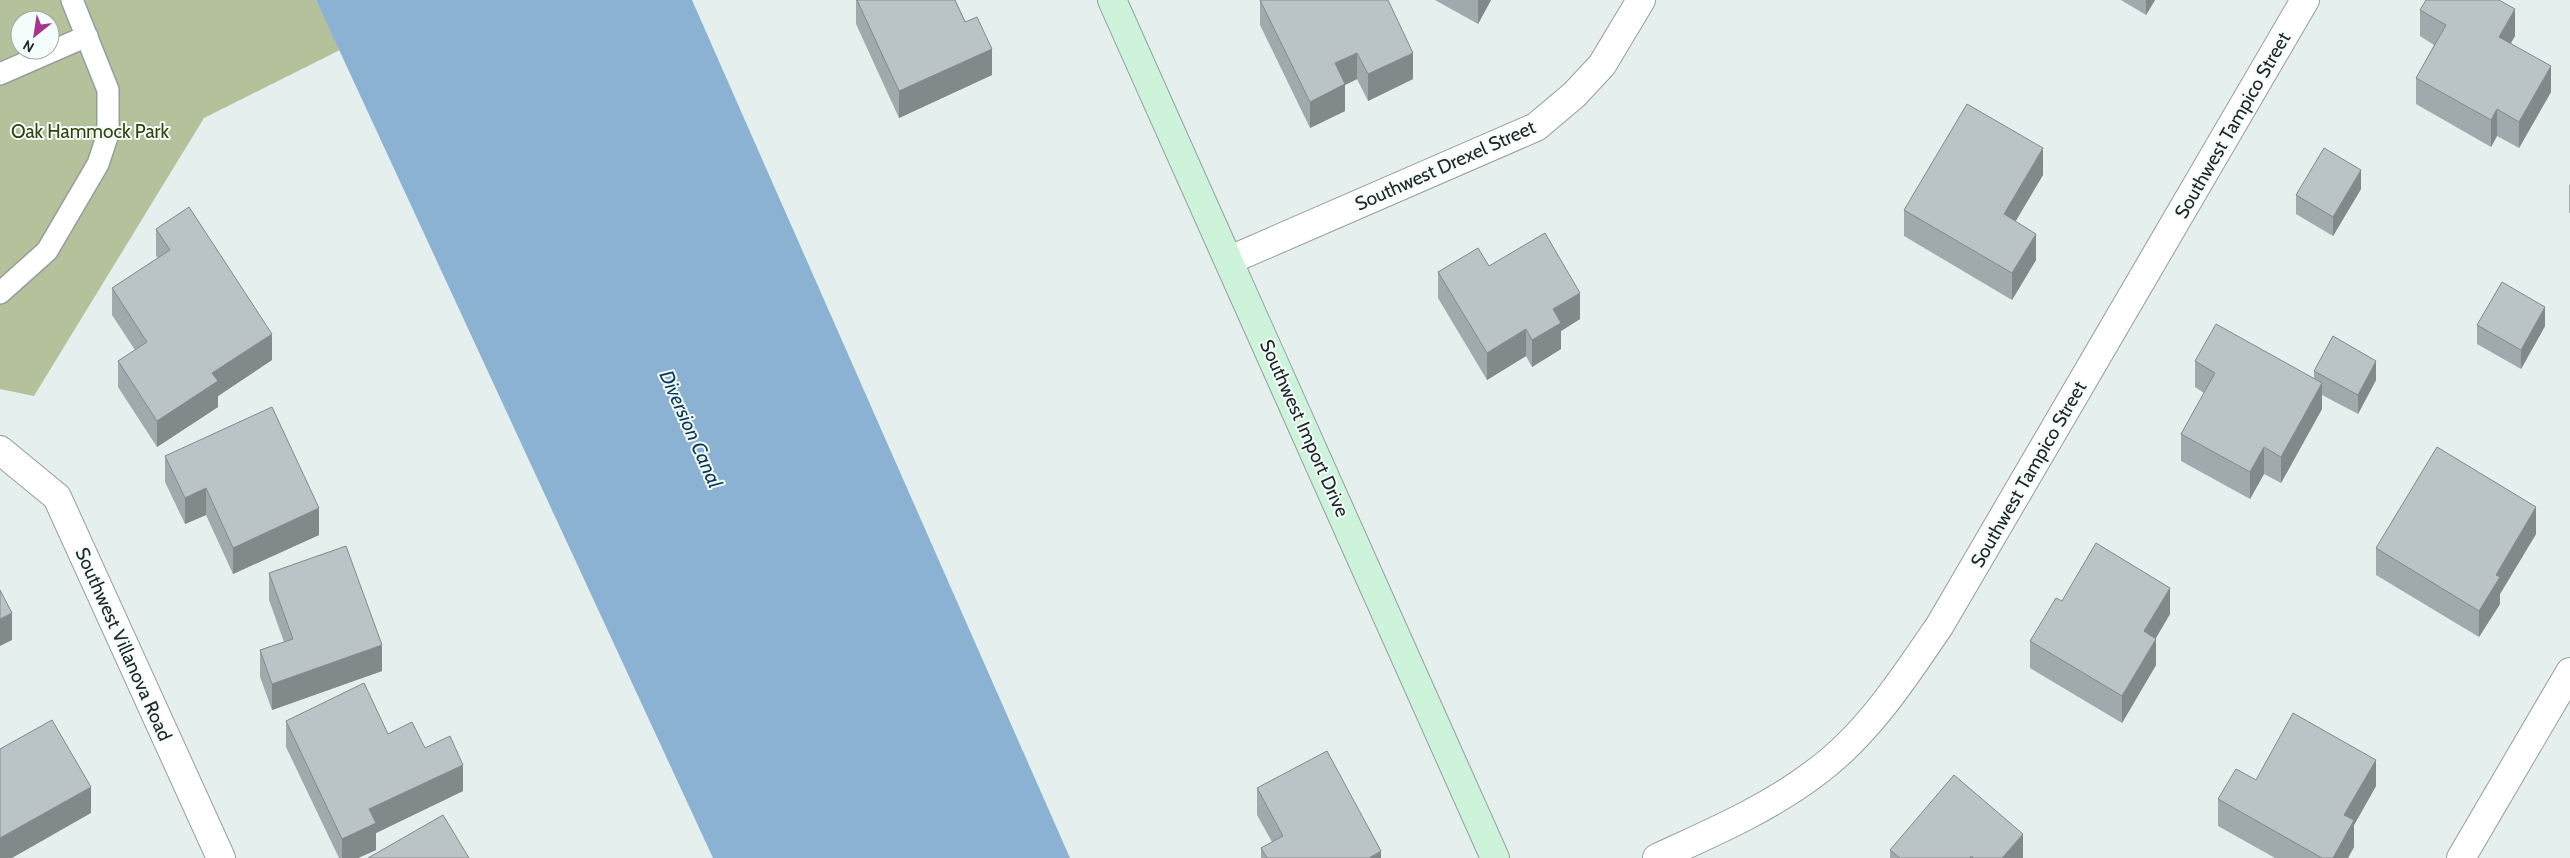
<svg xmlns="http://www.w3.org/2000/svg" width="2570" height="858" viewBox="0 0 2570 858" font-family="Cabin,sans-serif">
	<rect width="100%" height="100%" fill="#e5f0ee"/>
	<path fill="#b5c19a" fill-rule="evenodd" d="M0,0H316L340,50L204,118L34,396L0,389ZM20,20H50V50H20Z"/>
	<polygon fill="#8cb2d3" points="316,0 692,0 1070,858 713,858"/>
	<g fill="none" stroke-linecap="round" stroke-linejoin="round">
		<defs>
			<g id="lane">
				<polyline points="0,74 87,36"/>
				<polyline points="0,293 47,251 98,164 108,134 108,90 72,0"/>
			</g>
			<g id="street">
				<polyline points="1230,260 1536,127 1574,95 1602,65 1641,0"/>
				<polyline points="0,450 57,497 221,858"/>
				<path d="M1657,858C1711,833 1766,810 1815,773C1867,735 1904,678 1940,625L2305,0"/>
				<polyline points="2461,858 2570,672"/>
			</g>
			<polyline id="secondary" points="1112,0 1495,858"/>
		</defs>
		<use href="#lane" stroke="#949e9c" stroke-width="24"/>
		<use href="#street" stroke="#949e9c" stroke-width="30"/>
		<use href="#secondary" stroke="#949e9c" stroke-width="30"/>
		<use href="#lane" stroke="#fff" stroke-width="21"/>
		<use href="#street" stroke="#fff" stroke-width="28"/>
		<use href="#secondary" stroke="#cdf4db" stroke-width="28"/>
	</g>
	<g fill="#a0a9ab">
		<polygon points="856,0 955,0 992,75 899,118 856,24"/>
		<polygon points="1260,0 1388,0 1413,79 1368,101 1357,79 1345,85 1345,111 1310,128 1260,25"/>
		<polygon points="1435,0 1491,0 1478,24"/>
		<polygon points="2121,0 2155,0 2146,15"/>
		<polygon points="2420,10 2515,36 2511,43 2551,92 2519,148 2497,136 2491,147 2416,104 2416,78 2434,45 2420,36"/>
		<polygon points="2043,175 2015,221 2036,260 2012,300 1904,236 1904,210"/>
		<polygon points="2570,184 2570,213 2569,213 2569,186"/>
		<polygon points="2361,189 2333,236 2296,214 2296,195"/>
		<polygon points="156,229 272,360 218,396 218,407 157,447 118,387 118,361 135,350 112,315 112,288 158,258 156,256"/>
		<polygon points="1489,266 1580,319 1561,331 1561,349 1532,367 1526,356 1487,380 1438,298 1438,272"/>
		<polygon points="2477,325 2545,326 2521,369 2477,344"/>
		<polygon points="2195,361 2314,378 2314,371 2376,380 2358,414 2322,395 2322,409 2281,483 2264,474 2250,499 2181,461 2181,434 2204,393 2195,387"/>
		<polygon points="165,456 319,535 233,574 206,515 185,524 165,482"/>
		<polygon points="2536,534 2500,594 2500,604 2479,637 2376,575 2376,548"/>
		<polygon points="269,573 382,671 272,710 260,677 260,650 284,642 269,600"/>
		<polygon points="2170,614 2156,638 2156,665 2122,723 2030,668 2030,641"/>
		<polygon points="286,721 388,734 425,748 463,791 376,833 376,850 358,858 339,858 286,747"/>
		<polygon points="2256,780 2376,786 2354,825 2354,847 2348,858 2275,858 2218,826 2218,799"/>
		<polygon points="1257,788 1381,858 1261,858 1261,848 1272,842 1257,815"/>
		<polygon points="1890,850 2023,858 1890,858"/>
	</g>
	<g fill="#82898b">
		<polygon points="1478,0 1491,0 1478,24"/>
		<polygon points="2146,0 2155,0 2146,15"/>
		<polygon points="2515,9 2515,36 2499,63 2499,37"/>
		<polygon points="992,49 992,75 899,118 899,91"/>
		<polygon points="1357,53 1357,79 1345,85 1345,111 1310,128 1310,102 1335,63"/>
		<polygon points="1413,53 1413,79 1368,101 1368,74"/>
		<polygon points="2551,66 2551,92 2519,148 2519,122"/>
		<polygon points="2497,109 2497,136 2491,147 2491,120"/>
		<polygon points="2043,148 2043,175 2004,241 2004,214"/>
		<polygon points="2361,170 2361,189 2333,236 2333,217"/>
		<polygon points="2036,234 2036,260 2012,300 2012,273"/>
		<polygon points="1580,293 1580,319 1561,331 1561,349 1532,367 1532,340 1553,309"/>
		<polygon points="2545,307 2545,326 2521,369 2521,350"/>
		<polygon points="1526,329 1526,356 1487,380 1487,353"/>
		<polygon points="272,334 272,360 218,396 218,407 157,447 157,421 212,373"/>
		<polygon points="2376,361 2376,380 2358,414 2358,395"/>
		<polygon points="2322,383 2322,409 2281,483 2281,457"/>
		<polygon points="2264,447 2264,474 2250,499 2250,472"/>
		<polygon points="206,488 206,515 185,524 185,498"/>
		<polygon points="2536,507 2536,534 2500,594 2500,604 2479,637 2479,611 2496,575"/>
		<polygon points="319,508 319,535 233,574 233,548"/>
		<polygon points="2170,588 2170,614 2144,658 2144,631"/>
		<polygon points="12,613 12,640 0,646 0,619"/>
		<polygon points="2156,639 2156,665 2122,723 2122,696"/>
		<polygon points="382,645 382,671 272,710 272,684"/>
		<polygon points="2376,760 2376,786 2354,825 2354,847 2348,858 2333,858 2344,815"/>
		<polygon points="463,765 463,791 376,833 376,850 358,858 342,858 342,839 369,809"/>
		<polygon points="91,787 91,813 12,858 0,858 0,838"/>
		<polygon points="2023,834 2023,858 2002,858"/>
		<polygon points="1381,851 1381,858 1369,858"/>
	</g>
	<g fill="#bac4c7" stroke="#82898b">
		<polygon points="857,0 955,0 965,22 977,17 992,49 899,91"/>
		<polygon points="1260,0 1388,0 1413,53 1368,74 1357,53 1335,63 1345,84 1310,102"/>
		<polygon points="2426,0 2499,0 2515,9 2499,37 2551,66 2519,122 2497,109 2491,120 2416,78 2446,25 2420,10"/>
		<polygon points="1967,104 2043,148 2004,214 2036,234 2012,273 1904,210"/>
		<polygon points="2324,148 2361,170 2333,217 2296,195"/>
		<polygon points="189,207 272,334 212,373 218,381 157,421 118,361 147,342 112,288 170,250 156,229"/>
		<polygon points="1545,233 1580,293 1553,309 1561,323 1532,340 1526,329 1487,353 1438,272 1478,248 1489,266"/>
		<polygon points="2502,282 2545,307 2521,350 2477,325"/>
		<polygon points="2216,324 2322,383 2281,457 2264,447 2250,472 2181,434 2215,373 2195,361"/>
		<polygon points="2333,336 2376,361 2358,395 2314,371"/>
		<polygon points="272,407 319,508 233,548 206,488 185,498 165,456"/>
		<polygon points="2437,447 2536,507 2496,575 2500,577 2479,611 2376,548"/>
		<polygon points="2096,543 2170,588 2144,631 2156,639 2122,696 2030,641 2056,598 2062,601"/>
		<polygon points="346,546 382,645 272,684 260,650 293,639 269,573"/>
		<polygon points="0,590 12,613 0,619"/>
		<polygon points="364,683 388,734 412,722 425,748 450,736 463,765 369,809 376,823 342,839 286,721"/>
		<polygon points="2293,713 2376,760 2344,815 2354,820 2333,858 2322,858 2218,799 2236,769 2256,780"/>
		<polygon points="52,720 91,787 0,838 0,749"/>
		<polygon points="1327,751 1381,851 1369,858 1267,858 1261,848 1283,836 1257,788"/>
		<polygon points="1954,775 2023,834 2002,858 1974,858 1971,856 1970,858 1900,858 1890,850"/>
		<polygon points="443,815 469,858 368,858"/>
	</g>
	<g text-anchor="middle" stroke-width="4" stroke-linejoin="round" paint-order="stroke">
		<g font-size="19" fill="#212525" stroke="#f3fdfb">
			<text transform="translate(2232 125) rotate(-60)" y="7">Southwest Tampico Street</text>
			<text transform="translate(1445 165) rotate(-24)" y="7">Southwest Drexel Street</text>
			<text transform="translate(1305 428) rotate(66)" y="7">Southwest Import Drive</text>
			<text transform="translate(2028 474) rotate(-60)" y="7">Southwest Tampico Street</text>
			<text transform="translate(124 644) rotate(66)" y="7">Southwest Villanova Road</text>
		</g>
		<g font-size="19" fill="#35400c" stroke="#f3fdfb">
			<text x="90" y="138">Oak Hammock Park</text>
		</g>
		<g font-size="20" font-style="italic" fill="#0c395a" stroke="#f3fdfb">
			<text transform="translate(691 429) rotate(66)" y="7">Diversion Canal</text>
		</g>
	</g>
	<g transform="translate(35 35) rotate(210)"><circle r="24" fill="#f3fdfb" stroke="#9fa7a5"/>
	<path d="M0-4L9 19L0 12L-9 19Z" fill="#a8348e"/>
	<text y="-8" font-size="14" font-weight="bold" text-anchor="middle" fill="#212525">N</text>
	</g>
</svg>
